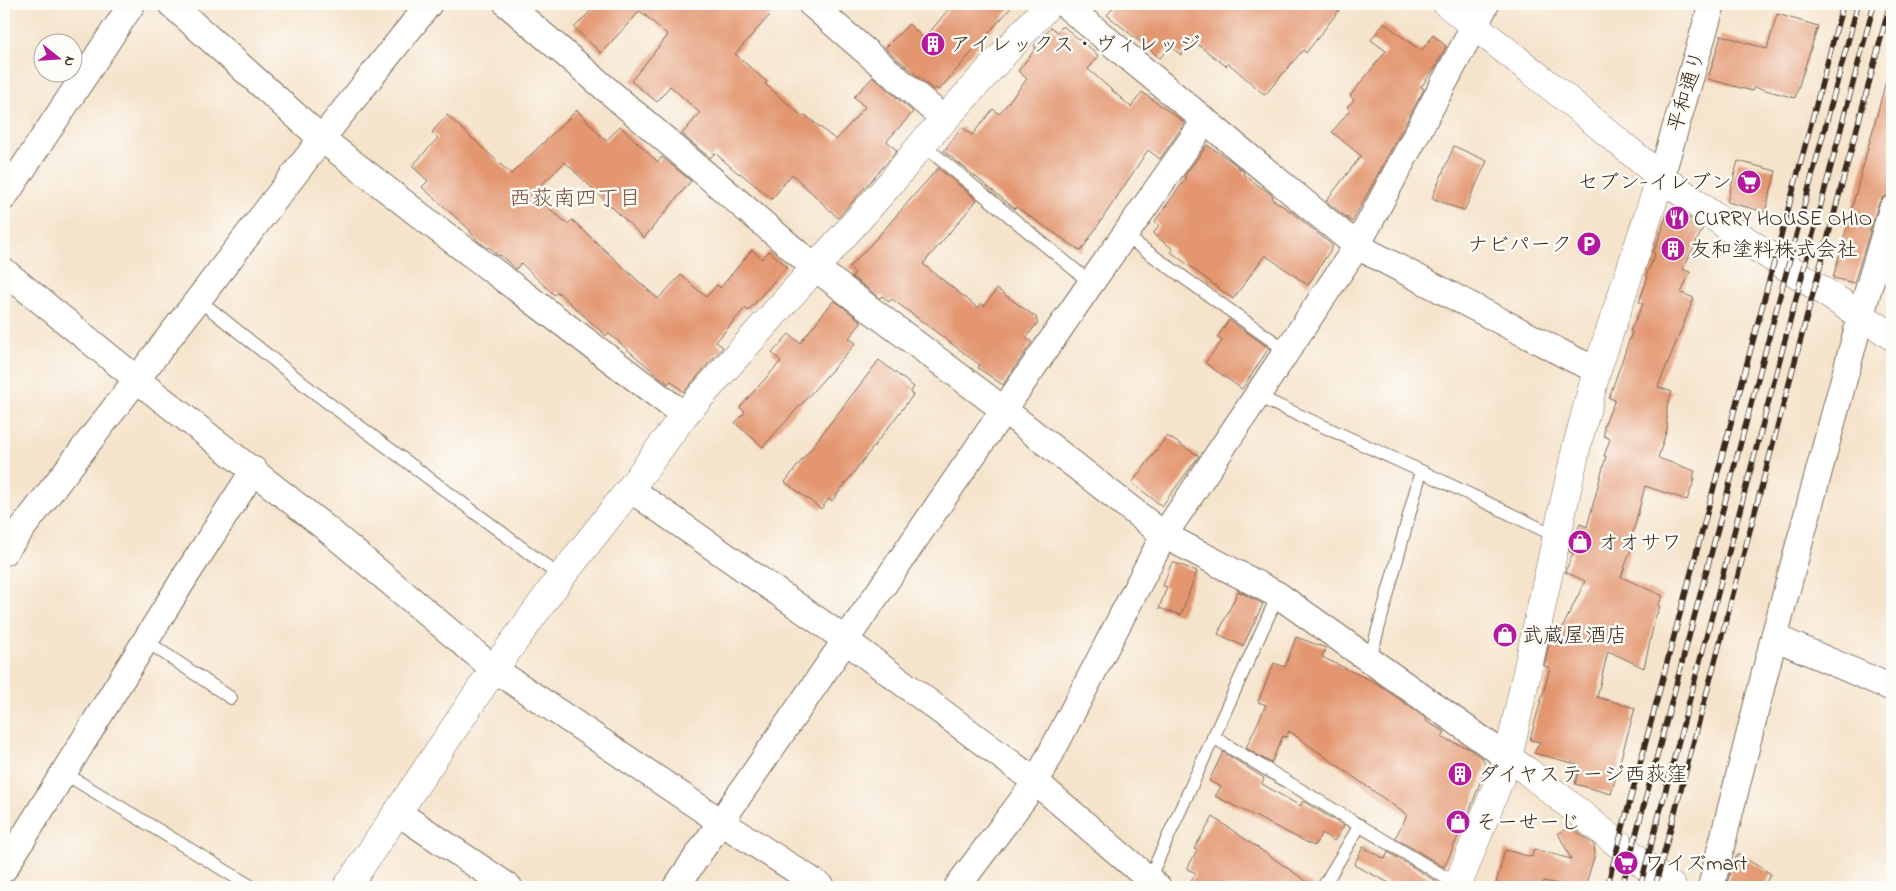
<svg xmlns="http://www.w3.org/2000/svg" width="1896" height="891" viewBox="0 0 1896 891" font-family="'Indie Flower','Klee One',sans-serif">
	<rect width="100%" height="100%" fill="#fdfcf7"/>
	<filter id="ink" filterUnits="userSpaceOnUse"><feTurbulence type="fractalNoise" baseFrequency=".02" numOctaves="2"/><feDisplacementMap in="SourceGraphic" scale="10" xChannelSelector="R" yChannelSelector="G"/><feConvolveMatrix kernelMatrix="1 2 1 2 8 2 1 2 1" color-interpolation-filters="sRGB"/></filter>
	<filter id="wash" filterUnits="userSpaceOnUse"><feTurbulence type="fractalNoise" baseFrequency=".0096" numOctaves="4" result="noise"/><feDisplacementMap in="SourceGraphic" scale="20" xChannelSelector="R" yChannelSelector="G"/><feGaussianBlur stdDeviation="1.12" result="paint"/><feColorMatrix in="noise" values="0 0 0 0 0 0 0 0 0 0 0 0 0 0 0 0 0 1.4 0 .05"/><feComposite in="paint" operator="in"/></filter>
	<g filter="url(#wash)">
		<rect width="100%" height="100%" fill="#f5e3cb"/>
		<g id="blocks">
			<g fill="#e39670">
				<polygon points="597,4 780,4 735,54 767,82 765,84 803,117 805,115 836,140 865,107 854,97 873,77 913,112 887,141 897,151 838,218 792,174 772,199 740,173 739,174 715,153 710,158 682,134 700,113 670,86 657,102 631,81 668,35 640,11 601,53 574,28"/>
				<polygon points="953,4 1014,4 939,90 936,88 934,90 885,48 909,24 924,39"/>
				<polygon points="1116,4 1344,4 1306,53 1303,50 1265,95 1228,63 1226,66 1193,41 1181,55 1170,46 1160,58 1107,15"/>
				<polygon points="1777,14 1818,26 1795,98 1754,87 1752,91 1708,79 1721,35 1767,49"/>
				<polygon points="1384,23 1421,51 1433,35 1446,46 1435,68 1421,87 1424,89 1352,222 1326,201 1361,156 1332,132 1350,110 1347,107 1354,100 1350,96 1386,51 1371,40"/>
				<polygon points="1063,26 1099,56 1088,69 1131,107 1142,92 1185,123 1160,159 1148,150 1081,251 1016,207 1015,209 944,151 962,127 972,135 993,109 999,114 1027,79 1018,71 1036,48 1034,46 1051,27 1057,32"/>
				<polygon points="1886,81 1892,82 1892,186 1890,194 1882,198 1878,205 1854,283 1833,278"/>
				<polygon points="577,110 606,141 620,126 658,162 662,157 691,181 644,238 565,162 532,194 568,224 572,220 658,299 681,275 706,297 717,285 720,288 752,250 762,259 769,251 787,266 748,311 745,308 716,342 723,347 684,392 671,381 668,384 608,333 606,336 558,292 554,295 521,263 516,269 500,255 498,256 489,247 488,248 478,241 470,232 471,231 422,187 428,181 412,166 438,138 432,132 447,115 511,174"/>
				<polygon points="1207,145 1231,161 1244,172 1243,174 1273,196 1272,199 1293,213 1333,246 1308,285 1265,255 1233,299 1171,252 1173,249 1153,234 1159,225 1155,221 1186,178 1184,177"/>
				<polygon points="1454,146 1487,161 1464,211 1432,198"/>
				<polygon points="1738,161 1776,171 1765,212 1727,202"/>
				<polygon points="938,168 977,200 923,264 978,308 981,303 984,306 997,289 1037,318 1036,320 1038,322 1026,338 1032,342 1003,385 978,368 980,365 892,299 889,302 882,296 880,298 852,277 855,273 849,267 874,241"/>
				<polygon points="1677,209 1703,228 1683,269 1690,272 1681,293 1694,298 1658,387 1672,392 1667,406 1667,429 1658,458 1695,471 1693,478 1695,478 1687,500 1645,486 1630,544 1632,547 1621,577 1663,596 1658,605 1660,607 1655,618 1644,668 1608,651 1597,697 1635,708 1611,794 1575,784 1580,765 1534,753 1540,742 1530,740 1550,668 1544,666 1552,629 1560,633 1585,581 1565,572 1573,553 1569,552 1571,545 1580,524 1587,527 1606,456 1604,456 1610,439 1604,436 1604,426 1615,400 1609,398 1632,332 1630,331 1643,304 1639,302 1648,277 1646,276 1655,254 1653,253 1663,228 1662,227 1668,212"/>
				<polygon points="834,300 862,322 849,338 856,343 763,447 735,423 745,412 740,407 781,361 772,353 789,334 800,343"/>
				<polygon points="1229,320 1269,348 1242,389 1205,363 1222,341 1217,337"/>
				<polygon points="879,360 914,387 910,393 913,395 832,501 829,499 821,509 785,482"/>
				<polygon points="1167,436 1199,456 1162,506 1132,483"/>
				<polygon points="1172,562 1197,571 1181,615 1159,608 1167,587 1163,586"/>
				<polygon points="1238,591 1263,604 1243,646 1218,634"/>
				<polygon points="1296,637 1326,648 1322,657 1376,683 1427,719 1426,721 1445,732 1442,738 1468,748 1482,758 1486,766 1469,813 1444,867 1395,838 1407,815 1289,731 1287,737 1283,736 1271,763 1246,748 1266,705 1258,702 1274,663 1285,667"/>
				<polygon points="1223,752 1264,778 1262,784 1300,806 1303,801 1344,826 1334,841 1322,833 1314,846 1215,796 1221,787 1209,781"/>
				<polygon points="1213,817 1315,887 1188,887 1196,873 1187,869 1197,850 1194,849"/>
				<polygon points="1571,827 1594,845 1595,854 1585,887 1572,887 1544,881 1542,887 1495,887 1505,850 1532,857 1534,849 1571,859 1558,833"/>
				<polygon points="1363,847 1385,859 1388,852 1437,882 1434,887 1397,887 1354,865"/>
				<polygon points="1738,854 1771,874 1763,887 1726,887 1732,865"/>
			</g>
		</g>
	</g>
	<g filter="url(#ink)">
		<use href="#blocks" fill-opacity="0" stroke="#7c6b5b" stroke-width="1"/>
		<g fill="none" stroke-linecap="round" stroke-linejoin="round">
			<defs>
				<g id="lane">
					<polyline points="922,144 1091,283"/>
					<polyline points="1124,235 1287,351"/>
					<polyline points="199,300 311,390 561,577"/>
					<polyline points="1257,396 1421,471 1558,537"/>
					<polyline points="146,641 231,698"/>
					<polyline points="1370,659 1421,471"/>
					<polyline points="1213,737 1458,885"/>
					<polyline points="64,773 252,887"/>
					<polyline points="1149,879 1278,595"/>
					<polyline points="1323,887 1360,825"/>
				</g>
				<g id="street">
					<polyline points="171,4 322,139 435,227 684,415"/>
					<polyline points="507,4 814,267 1004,410 1164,535 1278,595 1508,758"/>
					<polyline points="811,4 944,119"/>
					<polyline points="1064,4 1357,246 1575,360 1597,370"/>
					<polyline points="1661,177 1712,4"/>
					<polyline points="4,197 132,4"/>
					<polyline points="4,271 150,390 327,529 494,669 721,822 822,887"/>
					<polyline points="630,489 833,631 1036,782 1158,887"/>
					<polyline points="4,552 330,128 429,4"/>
					<polyline points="1774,637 1892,688"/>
					<polyline points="397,812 509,887"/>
					<polyline points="4,869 185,577 254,470"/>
					<polyline points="676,887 1091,283 1205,121"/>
					<polyline points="957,887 1036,782 1164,535 1357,246 1486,4"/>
					<polyline points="1711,887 1774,637 1868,290 1892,209"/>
				</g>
				<g id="secondary">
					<polyline points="1447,4 1568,100 1661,177 1747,241 1892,336"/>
					<polyline points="1508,758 1527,771 1672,887"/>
					<polyline points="347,887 494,669 561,577 630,489 684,415 894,179 922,144 1049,4"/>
					<polyline points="1457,887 1508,758 1576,449 1597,370 1661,177"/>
				</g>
			</defs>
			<use href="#lane" stroke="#7c6b5b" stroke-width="14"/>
			<use href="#street" stroke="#7c6b5b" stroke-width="28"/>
			<use href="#secondary" stroke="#7c6b5b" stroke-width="29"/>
			<use href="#lane" stroke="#fff" stroke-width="12"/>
			<use href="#street" stroke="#fff" stroke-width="26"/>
			<use href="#secondary" stroke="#fff" stroke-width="28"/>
			<defs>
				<g id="rail">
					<polyline points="1607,887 1843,4"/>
					<polyline points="1622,887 1858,4"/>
					<polyline points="1640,887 1874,4"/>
					<polyline points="1655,887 1890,4"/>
				</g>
			</defs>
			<use href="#rail" stroke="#3b2a1e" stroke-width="5.5"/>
			<use href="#rail" stroke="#fdfcf7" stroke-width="4" stroke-dasharray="11" stroke-linecap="butt"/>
		</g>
	</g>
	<defs>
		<symbol id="building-disc" viewBox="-11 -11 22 22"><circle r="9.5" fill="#b5179e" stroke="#fdfcf7"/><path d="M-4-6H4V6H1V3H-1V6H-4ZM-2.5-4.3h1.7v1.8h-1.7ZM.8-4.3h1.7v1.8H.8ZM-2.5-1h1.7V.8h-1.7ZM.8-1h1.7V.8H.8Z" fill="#fff"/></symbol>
		<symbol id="supermarket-disc" viewBox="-11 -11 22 22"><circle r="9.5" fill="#b5179e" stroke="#fdfcf7"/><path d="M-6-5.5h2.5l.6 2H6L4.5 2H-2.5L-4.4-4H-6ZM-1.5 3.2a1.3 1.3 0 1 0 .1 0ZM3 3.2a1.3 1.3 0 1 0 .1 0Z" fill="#fff"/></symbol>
		<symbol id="restaurant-disc" viewBox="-11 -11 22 22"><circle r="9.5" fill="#b5179e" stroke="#fdfcf7"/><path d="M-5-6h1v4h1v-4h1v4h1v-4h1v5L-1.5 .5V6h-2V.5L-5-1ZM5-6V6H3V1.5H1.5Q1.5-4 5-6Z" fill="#fff"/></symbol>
		<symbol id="parking-disc" viewBox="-11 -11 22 22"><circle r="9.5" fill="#b5179e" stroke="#fdfcf7"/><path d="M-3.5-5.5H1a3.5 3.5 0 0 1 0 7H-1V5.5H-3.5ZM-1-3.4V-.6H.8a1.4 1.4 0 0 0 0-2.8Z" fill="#fff"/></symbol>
		<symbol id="shop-disc" viewBox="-11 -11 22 22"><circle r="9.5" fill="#b5179e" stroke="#fdfcf7"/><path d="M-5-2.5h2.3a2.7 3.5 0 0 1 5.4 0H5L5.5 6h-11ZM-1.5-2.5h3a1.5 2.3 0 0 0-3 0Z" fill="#fff"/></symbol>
	</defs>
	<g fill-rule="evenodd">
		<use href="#building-disc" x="919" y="30" width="28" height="28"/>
		<use href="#supermarket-disc" x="1735" y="168" width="28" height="28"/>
		<use href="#restaurant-disc" x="1663" y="204" width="28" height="28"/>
		<use href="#parking-disc" x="1575" y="230" width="28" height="28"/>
		<use href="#building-disc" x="1659" y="235" width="28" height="28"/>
		<use href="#shop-disc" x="1566" y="528" width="28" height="28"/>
		<use href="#shop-disc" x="1491" y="621" width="28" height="28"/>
		<use href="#building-disc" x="1446" y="760" width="28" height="28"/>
		<use href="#shop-disc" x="1444" y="808" width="28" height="28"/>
		<use href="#supermarket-disc" x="1612" y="849" width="28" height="28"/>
	</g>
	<g text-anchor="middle" stroke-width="5" stroke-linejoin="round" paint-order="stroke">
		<g font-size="21" fill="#3b2a1e" stroke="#fdfcf7" text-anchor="start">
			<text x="950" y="51">アイレックス・ヴィレッジ</text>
			<text x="1732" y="189" text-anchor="end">セブン-イレブン</text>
			<text x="1694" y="225">CURRY HOUSE OHIO</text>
			<text x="1572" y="251" text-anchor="end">ナビパーク</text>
			<text x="1690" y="256">友和塗料株式会社</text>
			<text x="1598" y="549">オオサワ</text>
			<text x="1522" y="642">武蔵屋酒店</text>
			<text x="1478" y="781">ダイヤステージ西荻窪</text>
			<text x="1476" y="829">そーせーじ</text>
			<text x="1644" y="870">ワイズmart</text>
		</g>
		<g font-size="21" fill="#3b2a1e" stroke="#fdfcf7">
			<text transform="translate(1686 91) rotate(-73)" y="7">平和通り</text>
		</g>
		<g font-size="22" fill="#76503b" stroke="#fdfcf7">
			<text x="575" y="205">西荻南四丁目</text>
		</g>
	</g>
	<rect width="1896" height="891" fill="none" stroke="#fdfcf7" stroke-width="20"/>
	<g transform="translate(58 58) rotate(107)"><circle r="24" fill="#fdfcf7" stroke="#afa8a0"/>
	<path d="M0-4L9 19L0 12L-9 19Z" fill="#b5179e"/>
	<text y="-8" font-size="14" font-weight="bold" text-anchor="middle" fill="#3b2a1e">N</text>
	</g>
</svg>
